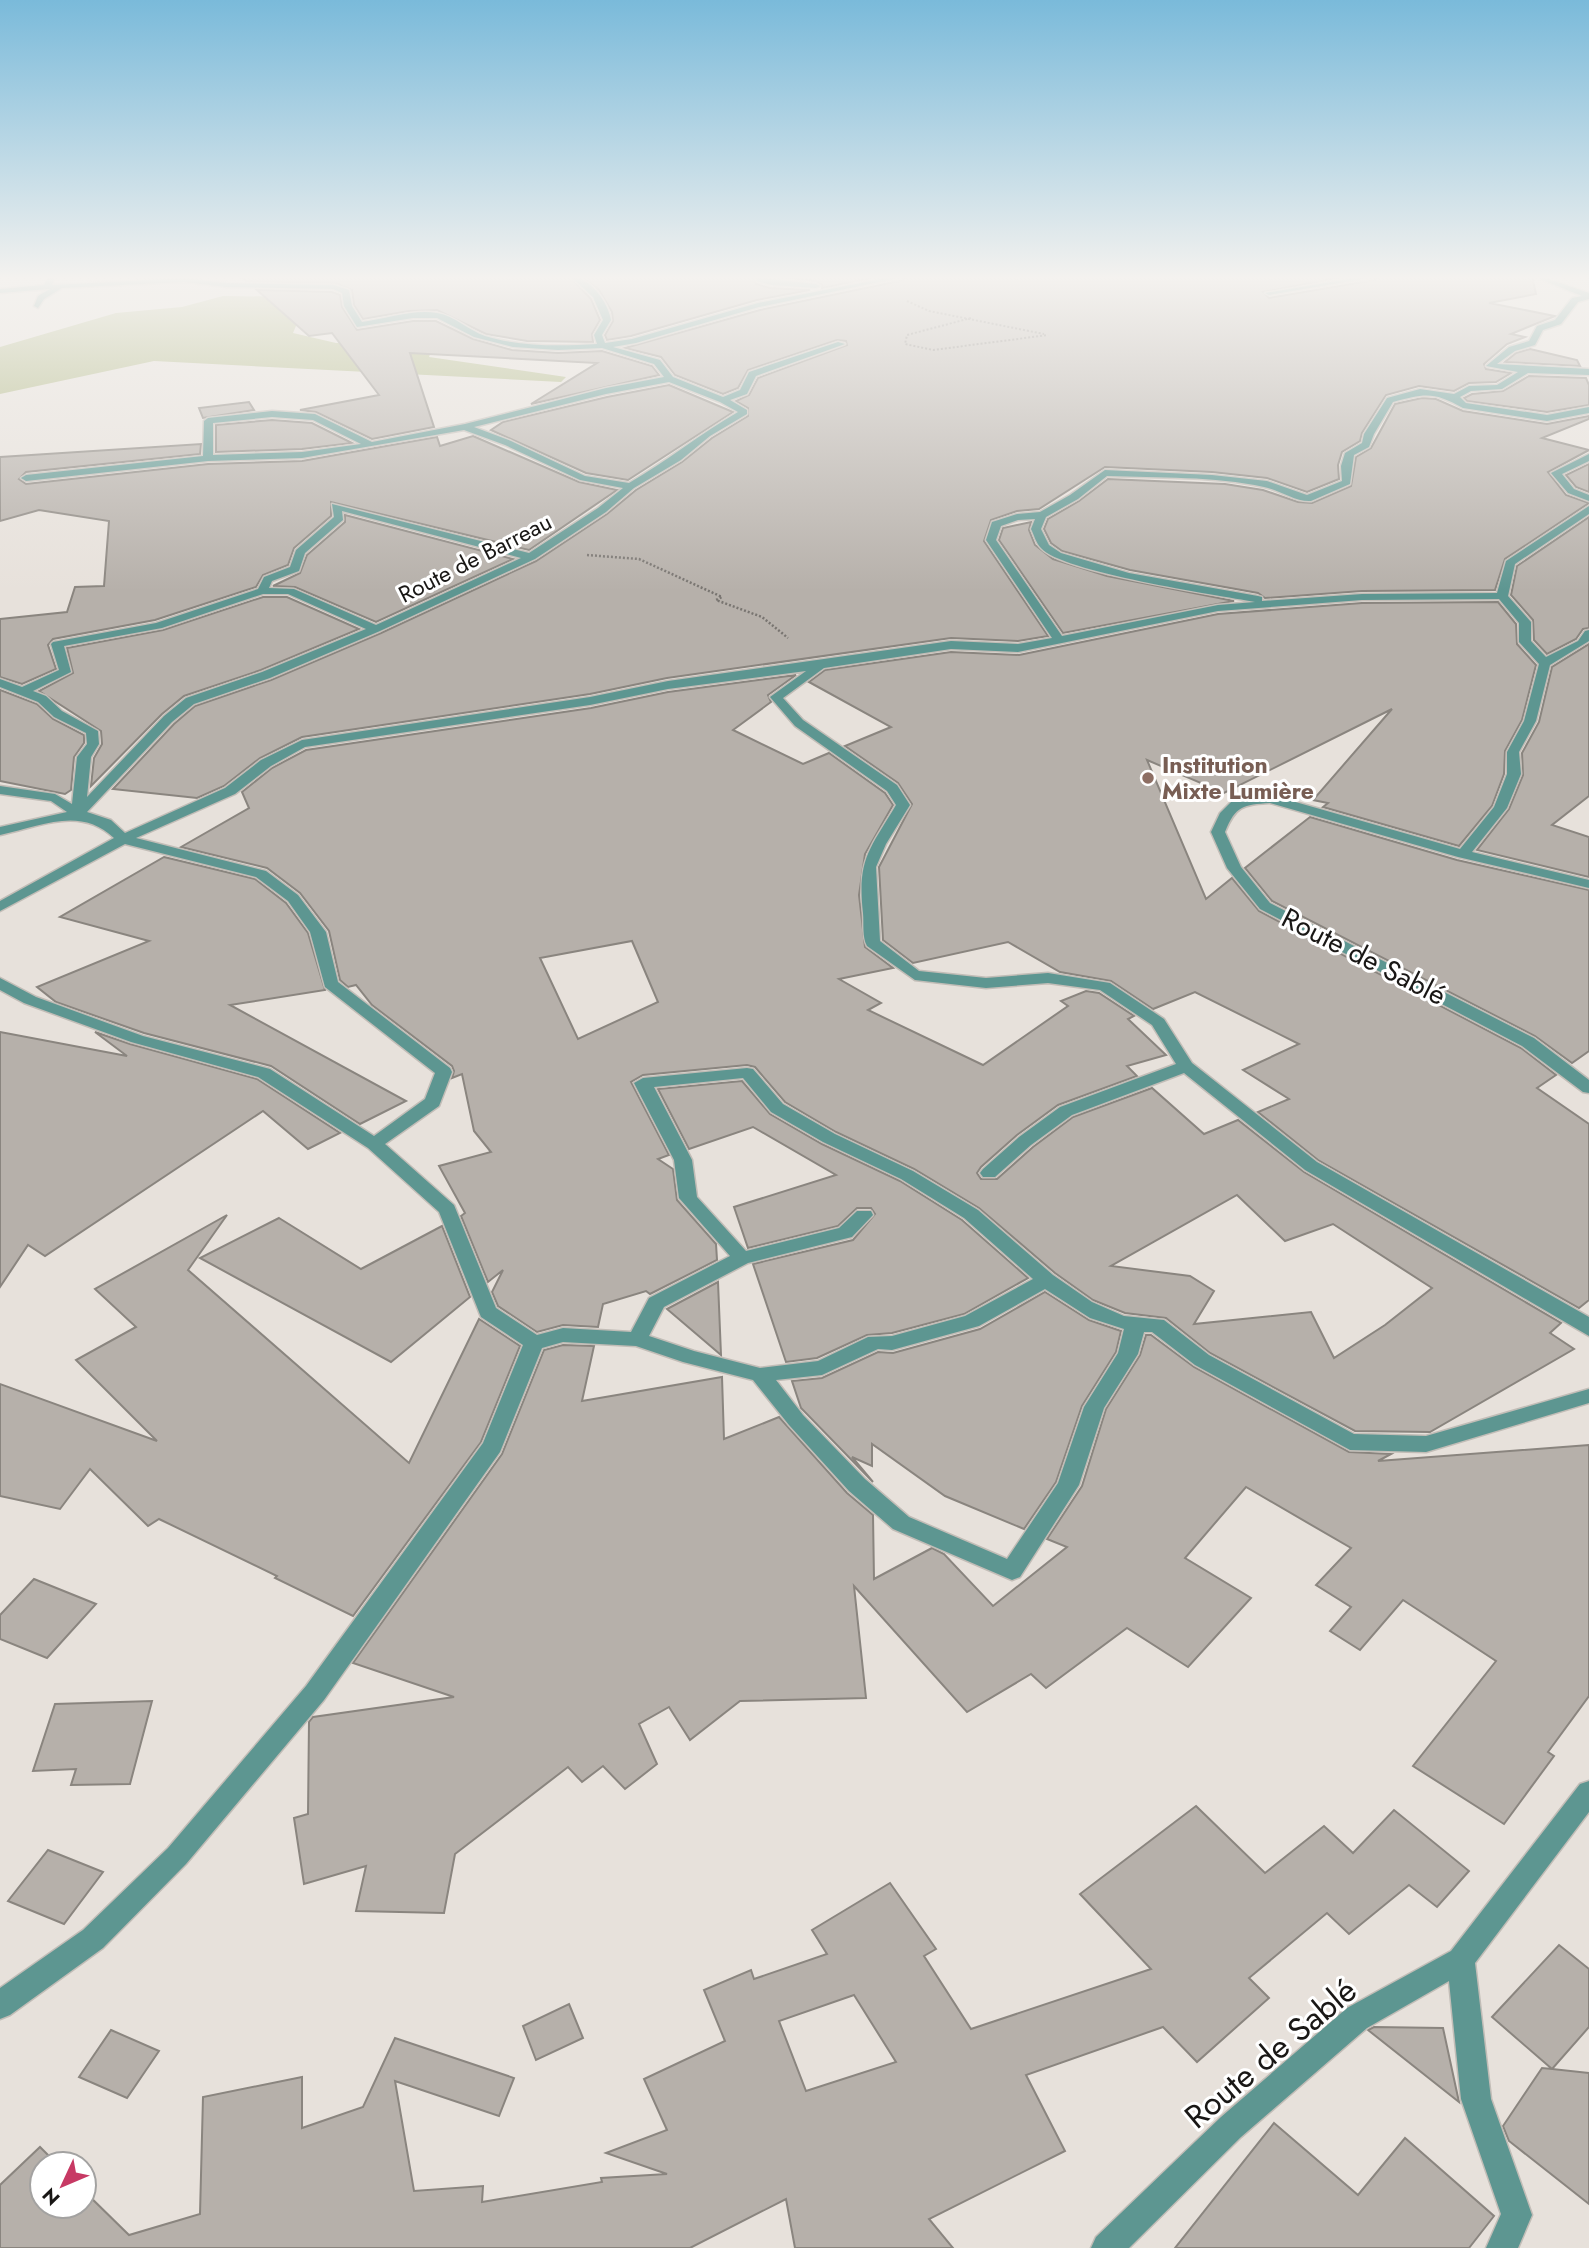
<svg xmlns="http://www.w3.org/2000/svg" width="1589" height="2248" viewBox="0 0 1589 2248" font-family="Jost,sans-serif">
	<rect width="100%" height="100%" fill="#e7e1db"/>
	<polygon fill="#aab37b" points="223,296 308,297 293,333 336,343 436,339 429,357 566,377 561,382 154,361 0,394 0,347 116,313 182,307"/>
	<g fill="#b6b0aa" stroke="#8a857f" stroke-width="2" fill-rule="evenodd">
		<polygon points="241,276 569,276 591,299 600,320 592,334 593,342 527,341 486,334 437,310 409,311 363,319 354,305 352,290 335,283 246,281"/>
		<polygon points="581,276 754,276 756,284 770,288 810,290 757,300 631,336 607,340 605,335 613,321 612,312 599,290"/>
		<polygon points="774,276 880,276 822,288 822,285 816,281"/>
		<polygon points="906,276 1347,276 1263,292 1269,298 1375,280 1377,276 1532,276 1536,294 1489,303 1555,316 1511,334 1525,337 1507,344 1484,364 1486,369 1511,373 1496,382 1469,383 1454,391 1419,386 1386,395 1362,433 1360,441 1342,452 1338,465 1339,479 1307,492 1267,478 1212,472 1105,467 1039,509 1017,511 991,520 984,541 1048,636 1018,641 951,638 667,678 590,694 302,737 260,758 224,786 197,798 113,789 174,724 195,706 271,680 381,633 536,561 607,514 636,490 682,462 712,438 748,416 748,408 736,401 749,395 758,378 847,345 846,341 837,340 748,370 738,388 723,394 675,375 661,357 625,348 760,310 904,280"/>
		<polygon points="257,290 332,292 340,295 342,307 357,330 413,321 436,321 473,339 512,350 558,353 602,351 652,366 659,375 531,404 597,363 410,353 434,427 372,439 316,412 300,410 379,395 332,333 309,336"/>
		<polygon points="1530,349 1577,360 1580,366 1505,362 1516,353"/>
		<polygon points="1529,376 1586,378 1589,385 1589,405 1547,412 1467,401 1464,398 1472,394 1503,391"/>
		<polygon points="669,385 733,412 628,480 586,473 491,430 503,422 607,397"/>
		<polygon points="1422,398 1436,399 1463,411 1547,424 1589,416 1589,419 1542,438 1589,450 1548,472 1566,495 1589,503 1505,559 1495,590 1362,591 1265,598 1258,593 1130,570 1062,551 1051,543 1044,529 1048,519 1079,501 1108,479 1225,484 1263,490 1298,502 1312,503 1351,486 1356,457 1371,448 1395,404"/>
		<polygon points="249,402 254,410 203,418 199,408"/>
		<polygon points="272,420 312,423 352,443 302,449 216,452 216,425"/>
		<polygon points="473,436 579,482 617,490 529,550 331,502 331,516 294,548 288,565 263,575 256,587 155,620 53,639 48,645 56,669 22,684 0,677 0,619 67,612 75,587 104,586 109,521 39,510 0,521 0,457 201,444 200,454 26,472 19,479 26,484 208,464 302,461 437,437 440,446"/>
		<polygon points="1589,464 1589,492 1576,487 1566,475"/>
		<polygon points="345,515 513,559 376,622 295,587 273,586 300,573 307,555 345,522"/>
		<polygon points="1589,517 1589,628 1583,629 1576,639 1547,654 1534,640 1533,620 1511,595 1517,566"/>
		<polygon points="1031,522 1029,530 1035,545 1053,559 1107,576 1234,601 1063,633 999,540 1003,528"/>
		<polygon points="263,597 287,597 359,629 261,670 184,696 162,714 91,786 94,758 102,744 101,731 39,691 73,673 67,648 163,630"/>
		<polygon points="1498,602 1516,624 1517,644 1536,665 1522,720 1505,751 1504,774 1492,806 1459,846 1323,807 1328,803 1313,800 1392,709 1224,793 1147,760 1206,899 1232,878 1259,911 1521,1048 1556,1075 1537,1088 1589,1124 1589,1300 1579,1308 1318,1160 1258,1112 1289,1099 1243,1070 1299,1044 1195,992 1153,1009 1111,981 1060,972 1008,942 913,963 883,940 879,867 912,804 898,783 845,746 891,727 809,682 825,670 951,652 1019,655 1218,614 1362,603"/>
		<polygon points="1589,644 1589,796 1552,825 1589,837 1589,877 1477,850 1509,809 1523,775 1522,753 1539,722 1552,667"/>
		<path d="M796,675L768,695L771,702L733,730L803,764L829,753L885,793L893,805L865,854L859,895L865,947L893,968L839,979L881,1003L868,1010L983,1065L1068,1006L1061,1001L1086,991L1099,993L1134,1016L1128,1019L1166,1055L1127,1066L1137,1076L1058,1105L1017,1135L981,1167L977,1173L981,1179H997L1033,1147L1073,1117L1152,1088L1204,1134L1238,1120L1304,1172L1561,1323L1550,1333L1574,1349L1430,1432L1355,1431L1210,1353L1166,1318L1125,1313L1093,1300L1055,1273L979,1208L914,1169L836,1132L785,1102L755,1067L747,1065L643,1075L631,1082L669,1155L658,1159L673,1169L677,1200L716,1244L717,1260L650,1294L646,1291L603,1304L598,1327L563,1325L537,1332L498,1306L492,1292L503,1270L488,1282L461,1216L465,1213L439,1166L491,1152L474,1131L462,1074L452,1078L454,1071L452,1066L372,1005L356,985L348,987L340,980L329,931L300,893L267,868L181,847L249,808L242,792L272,768L306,750L591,708L668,692ZM632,941L658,1002L578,1039L540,958ZM1237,1195L1285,1241L1333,1224L1432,1288L1385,1325L1334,1358L1311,1312L1194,1324L1214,1291L1190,1276L1111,1266Z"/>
		<polygon points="0,690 37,704 53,719 84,735 84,743 74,757 71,790 65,794 0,781"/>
		<polygon points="1310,817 1457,860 1589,890 1589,1051 1572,1063 1535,1036 1272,901 1245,868"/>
		<polygon points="164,857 255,879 286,903 308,933 325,990 230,1005 406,1101 360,1124 271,1066 144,1033 56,1002 37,987 149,941 60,917"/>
		<polygon points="0,1032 127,1056 95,1032 130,1044 257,1079 340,1133 308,1149 263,1111 45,1256 28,1245 0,1287"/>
		<polygon points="742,1081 770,1114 822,1144 900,1181 962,1220 1028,1278 964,1314 892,1333 867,1335 817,1358 786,1362 753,1264 853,1240 875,1214 871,1208 857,1208 838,1226 748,1248 734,1207 836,1175 753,1127 689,1149 658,1089"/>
		<polygon points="227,1215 188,1270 409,1463 479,1319 520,1346 481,1442 353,1616 275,1578 277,1576 159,1519 148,1526 90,1469 60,1509 0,1496 0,1384 157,1441 76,1360 136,1327 95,1289"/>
		<polygon points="279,1218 361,1269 442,1226 470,1297 391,1362 200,1258"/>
		<polygon points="718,1282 721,1355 667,1309"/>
		<polygon points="1045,1292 1089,1320 1121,1331 1116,1352 1082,1406 1056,1482 1024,1529 945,1496 872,1444 872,1466 852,1457 873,1482 801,1408 792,1381 822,1378 878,1352 893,1353 980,1329"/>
		<polygon points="1146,1335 1151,1335 1194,1367 1349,1452 1391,1454 1378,1461 1589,1445 1589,1696 1548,1752 1554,1756 1504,1824 1413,1766 1496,1661 1403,1600 1360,1650 1330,1631 1351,1607 1316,1585 1351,1548 1246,1487 1185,1558 1251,1598 1188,1667 1127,1628 1046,1688 1031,1674 967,1712 854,1586 866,1698 740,1701 690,1740 669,1707 639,1724 657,1764 625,1789 603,1766 582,1782 568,1767 455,1854 444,1913 356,1911 366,1866 304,1884 294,1818 308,1814 309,1722 313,1717 454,1697 353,1663 502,1454 544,1350 563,1345 594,1346 582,1401 722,1377 724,1439 779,1417 847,1493 873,1515 874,1579 932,1548 944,1554 993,1606 1067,1547 1047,1539 1082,1486 1106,1409 1140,1355"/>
		<polygon points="34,1579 96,1604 47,1658 0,1639 0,1615"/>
		<polygon points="152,1701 130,1784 71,1785 76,1769 33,1771 55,1704"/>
		<path d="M1196,1806L1265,1873L1324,1826L1353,1853L1394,1810L1469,1871L1437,1907L1409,1885L1349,1934L1327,1913L1249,1978L1269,1998L1197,2062L1163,2027L1026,2075L1065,2151L929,2219L953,2248H795L786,2199L690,2248H0V2185L40,2147L57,2164H42V2206H84V2191L129,2235L200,2214L203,2097L302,2077V2128L363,2107L395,2038L514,2078L499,2116L395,2081L414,2191L483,2186L482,2202L602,2182L601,2178L667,2174L606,2153L667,2130L644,2079L725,2041L704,1990L751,1970L754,1979L827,1954L812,1930L890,1883L936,1949L924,1956L971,2029L1151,1969L1080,1894ZM854,1995L896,2062L806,2091L779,2021Z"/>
		<polygon points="48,1850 103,1872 64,1924 8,1901"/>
		<polygon points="1559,1945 1589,1969 1589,2027 1552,2069 1589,2073 1589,2204 1509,2141 1503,2126 1542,2068 1552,2069 1492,2017"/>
		<polygon points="569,2004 583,2038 536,2060 523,2026"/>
		<polygon points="1374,2027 1443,2028 1459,2102 1368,2030"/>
		<polygon points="111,2030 159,2051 127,2098 79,2077"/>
		<polygon points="1274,2123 1358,2195 1405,2138 1494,2216 1469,2248 1175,2248"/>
	</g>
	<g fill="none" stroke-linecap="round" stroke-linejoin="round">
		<defs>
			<g id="minor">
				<path d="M48,277H55L52,285L184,278L226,283L334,285L349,290L352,306L362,322C386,319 413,309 437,313C455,316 468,330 485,336C521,347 560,346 597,344L594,335L603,320L593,297L571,277C590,277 608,302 611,320L602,335L605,343L632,339L758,303L891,277H903L759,307L636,343L613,347L660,360L673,377L723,397L740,390L749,372L838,342L845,344L756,376L747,394L730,400L747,410V414L710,436L681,460L634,488L606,512L535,559L380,631L270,678L194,704L172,722L87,812L111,820L125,833L225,788L261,760L302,740L590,697L668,681L951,641L1018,644L1052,638L986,540L992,522L1017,514L1040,512L1070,495L1105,470L1212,475L1267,481L1307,495L1342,481L1341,466L1345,453L1362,443L1364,434L1387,398L1420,389L1454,394L1469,386L1497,385L1518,372L1486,366L1509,347L1529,341L1537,326L1555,320L1572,298L1582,296L1535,277H1543L1589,293V299L1578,302L1561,324L1543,330L1535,345L1515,351L1497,364L1589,369V375L1528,373L1502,389L1471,391L1460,397L1466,403L1547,415L1589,407V413L1547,421L1463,408C1434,392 1426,393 1393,402L1374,434L1369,447L1354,455L1350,484L1311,501C1295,502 1280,490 1264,487C1214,476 1159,478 1107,476L1078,499L1046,517L1041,529L1049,545L1061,553L1129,573L1258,596L1262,597V601L1362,594L1497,593L1506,561L1589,506V514L1515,564L1508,596L1531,622V641L1546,657L1578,641L1585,631L1589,630V641L1550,665L1536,721L1519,752L1521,774L1507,808L1472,852L1589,880V888L1458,857L1270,803C1243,805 1236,805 1225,832L1241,867L1270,903L1534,1038L1589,1080V1093L1583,1092L1522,1046L1260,909L1227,868L1211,832L1220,813L1232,801L1271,795L1460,849L1494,807L1507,774V752L1524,721L1539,664L1519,642V623L1499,599L1362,600L1218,611L1018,652L951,649L824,668L783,698L803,720L897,785L910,805L886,844L876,867L880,941L919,971L986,978L1048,973L1110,983L1164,1019L1192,1063L1317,1162L1589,1317V1336L1305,1170L1184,1073L1072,1115L1031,1145L995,1177H983L980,1173L983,1169L1019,1137L1060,1107L1176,1064L1152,1025L1100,990L1048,983L986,988L915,980L867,946C862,937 864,924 863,913C857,859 870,849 896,805L887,791L795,726L770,697L806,671L668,689L590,705L305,747L271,766L235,794L136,838L266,871L298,895L326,932L338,982L450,1068L452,1072L439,1106L385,1144L454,1205L496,1308L537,1335L563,1328L631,1332L649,1298L730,1256L679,1198L674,1160L634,1083L643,1078L747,1068L753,1069L783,1104L835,1134L913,1171L978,1210L1053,1275L1092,1302L1124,1316L1164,1320L1209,1355L1354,1434L1426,1436L1589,1389V1403L1426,1452L1350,1450L1195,1365L1152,1332H1144L1138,1354L1104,1408L1079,1485L1020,1577L1012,1580L893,1529L849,1491L789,1425L753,1380L683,1362L636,1346L563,1342L542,1348L500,1452L324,1700L186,1864L103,1948L10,2015L0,2019V1988L83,1930L168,1848L306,1686L483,1443L523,1345L481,1317L439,1212L368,1148L258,1077L131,1042L24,1003L0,990V978L36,997L143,1036L270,1069L374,1136L425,1099L435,1073L325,987L310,932L288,901L256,877L125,844L0,911V901L114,838C80,806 42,826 0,835V827L67,812L51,801L0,794V786L55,794L72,804L77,757L87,744L86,733L54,717L38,702L0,687V679L22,687L59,670L51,644L53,642L156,623L258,589L264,577L290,567L296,550L334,517L332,504L529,553L598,508L623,488L580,480L505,445L464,430L302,458L208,461L26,481L21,478L26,475L203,456L204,421L208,418L272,411L315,414L372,442L465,424L606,388L664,377L654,364L602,348L558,350L513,347L474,337L437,318H413L357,327L344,306L342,293L333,289L226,287L184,282L62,288L44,299L38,308L34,306L38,296L50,289L0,293V289L44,285ZM669,382L720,402L738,412C700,434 667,461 629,483L585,476L511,441L474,427L606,394ZM272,417L313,420L361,444L302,452L213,455V423ZM342,511L521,558L376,625L294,589L269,588L272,581L299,571L305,553L343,520ZM1035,519L1031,529C1034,535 1036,543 1041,548C1061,572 1217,595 1255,602L1218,605L1062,636L996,540L1001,526L1018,520ZM263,594H288L366,629L262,672L186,698L164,716L87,797L91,757L99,744L98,731L62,711L46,696L33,691L71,672L64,646L162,628ZM743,1078L771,1112L823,1142L901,1179L964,1218L1033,1279L965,1316L892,1336L868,1337L818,1361L760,1368L694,1351L649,1336L664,1307L748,1263L852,1237L873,1215L871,1211H857L839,1228L746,1251L697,1197L692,1160L654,1087ZM1045,1289L1090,1318L1124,1329L1118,1353L1084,1407L1058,1483L1007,1559L909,1517L865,1479L803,1415L776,1380L822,1375L878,1349L892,1350L979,1326Z"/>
				<polygon points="756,277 816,284 820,286 816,288 771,285 757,281"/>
				<polygon points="1360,277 1375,277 1269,295 1265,293"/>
				<polygon points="1589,454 1589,461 1562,474 1574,489 1589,495 1589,501 1568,493 1551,473"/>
				<polygon points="1589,1781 1589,1812 1475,1963 1491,2099 1532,2215 1518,2248 1486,2248 1501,2214 1461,2099 1449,1981 1367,2028 1241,2137 1129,2248 1091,2248 1096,2237 1221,2117 1347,2008 1451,1951 1580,1784"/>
			</g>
		</defs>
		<use href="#minor" stroke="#c2bdb7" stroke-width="3"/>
		<g stroke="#797571" stroke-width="2" stroke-dasharray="2 2" stroke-linecap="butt">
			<polyline points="907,301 929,311 1044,334"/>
			<polyline points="971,318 907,335 905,344 933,350 1048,335"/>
		</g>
		<polyline stroke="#797571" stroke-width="2.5" stroke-dasharray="2 2" stroke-linecap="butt" points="587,555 639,559 722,597 716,600 762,617 788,638"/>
		<use href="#minor" fill="#5d9691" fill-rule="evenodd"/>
	</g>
	<linearGradient id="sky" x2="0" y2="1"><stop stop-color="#7abada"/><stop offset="0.47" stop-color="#f4f2ef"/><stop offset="1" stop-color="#f4f2ef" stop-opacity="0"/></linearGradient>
	<rect width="1589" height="591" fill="url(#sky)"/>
	<circle fill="#8d6e63" stroke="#fff" stroke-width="2.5" cx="1148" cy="778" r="7"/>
	<g text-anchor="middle" stroke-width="6" stroke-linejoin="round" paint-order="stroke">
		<g font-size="23" fill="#191715" stroke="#fff">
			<text transform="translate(475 558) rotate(-27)" y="8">Route de Barreau</text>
		</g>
		<g font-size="23" font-weight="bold" fill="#785e54" stroke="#fff" text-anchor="start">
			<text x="1162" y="773">Institution<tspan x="1162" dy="26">Mixte Lumière</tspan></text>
		</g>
		<g font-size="28" fill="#191715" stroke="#fff">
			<text transform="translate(1364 956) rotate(27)" y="10">Route de Sablé</text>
		</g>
		<g font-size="33" fill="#191715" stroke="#fff">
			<text transform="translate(1270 2053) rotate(-40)" y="12">Route de Sablé</text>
		</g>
	</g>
	<g transform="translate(63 2185) rotate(226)"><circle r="33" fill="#ffffff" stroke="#a3a2a1" stroke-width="2"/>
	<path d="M0-5L12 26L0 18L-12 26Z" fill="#c73964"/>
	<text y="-10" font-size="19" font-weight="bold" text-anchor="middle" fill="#191715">N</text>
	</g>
</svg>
